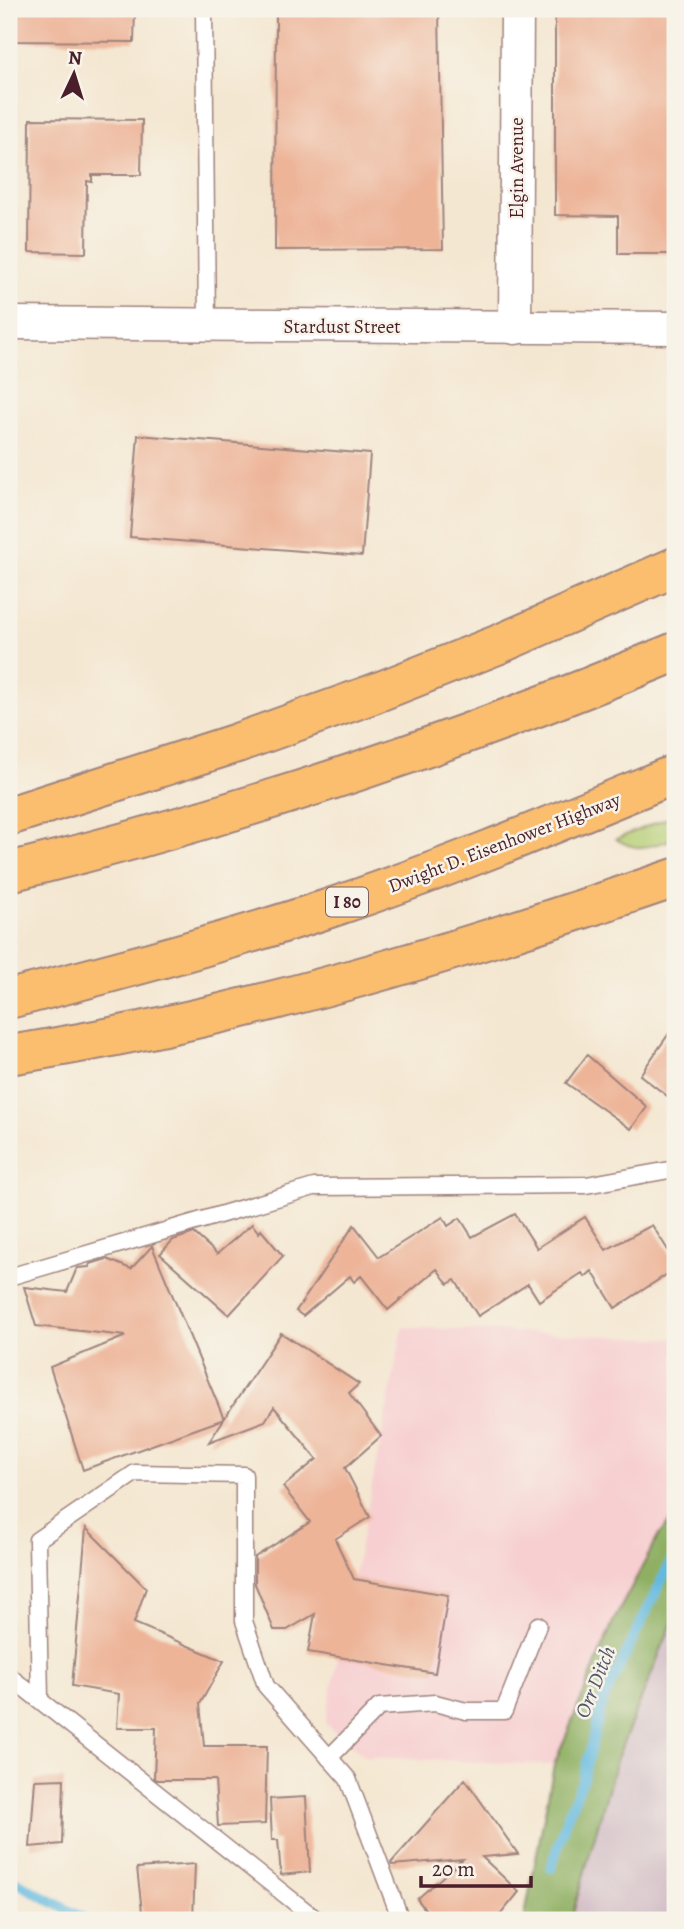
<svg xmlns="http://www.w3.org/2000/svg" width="684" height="1929" viewBox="0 0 684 1929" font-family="Alegreya,serif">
	<rect width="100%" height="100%" fill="#f7f3e8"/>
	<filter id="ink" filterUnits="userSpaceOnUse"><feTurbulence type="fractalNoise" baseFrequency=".0143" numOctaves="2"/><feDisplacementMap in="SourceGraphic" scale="14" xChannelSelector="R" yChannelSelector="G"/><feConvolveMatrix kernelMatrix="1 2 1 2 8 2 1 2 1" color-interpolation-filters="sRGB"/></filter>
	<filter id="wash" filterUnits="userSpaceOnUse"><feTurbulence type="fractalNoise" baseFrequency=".00686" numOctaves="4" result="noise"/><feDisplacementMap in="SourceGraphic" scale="28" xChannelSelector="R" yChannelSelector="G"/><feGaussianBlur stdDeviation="1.57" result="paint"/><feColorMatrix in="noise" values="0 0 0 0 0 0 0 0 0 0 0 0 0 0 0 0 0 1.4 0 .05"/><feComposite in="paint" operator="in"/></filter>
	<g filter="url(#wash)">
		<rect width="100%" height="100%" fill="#f4e7d1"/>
		<polygon fill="#f7cfd1" points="403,1327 675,1339 675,1515 659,1535 579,1702 554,1765 365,1757 325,1723"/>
		<polygon fill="#d2bdc6" points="675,1616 675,1920 571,1920 617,1758"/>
		<path fill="#b4cd72" stroke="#7f764e" stroke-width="2" d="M675,815V839C650,845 639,854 616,839Z"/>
		<polygon fill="#8fb064" stroke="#6c6848" stroke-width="2" points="675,1515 675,1616 617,1758 571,1920 524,1920 554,1765 613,1622 659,1535"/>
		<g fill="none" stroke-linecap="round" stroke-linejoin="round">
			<g stroke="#63bae0" stroke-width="10">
				<polyline points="551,1868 566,1820 582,1781 603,1701 669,1565 675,1557"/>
				<polyline points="9,1878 86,1920"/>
			</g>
		</g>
		<g id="blocks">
			<g fill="#edb498">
				<polygon points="9,9 135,9 134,42 9,41"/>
				<polygon points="276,9 439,9 443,249 275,250"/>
				<polygon points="555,9 674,9 675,254 618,254 618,216 555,215"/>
				<polygon points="30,119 142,120 141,175 92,175 92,182 87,181 86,253 29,252"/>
				<polygon points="138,435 370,454 362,556 130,537"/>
				<polygon points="675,1025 675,1102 640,1075"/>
				<polygon points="587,1055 647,1107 631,1129 566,1083"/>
				<polygon points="515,1214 537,1248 585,1217 606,1250 652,1225 675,1261 675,1269 615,1308 592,1271 585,1277 582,1273 539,1301 528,1284 478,1316 455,1280 448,1284 437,1269 388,1310 361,1276 354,1282 350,1276 303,1316 296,1311 354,1225 379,1257 443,1217 448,1226 460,1218 472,1237"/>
				<polygon points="252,1224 259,1233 261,1230 283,1256 229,1315 160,1254 173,1240 194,1233 217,1254"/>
				<polygon points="152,1246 224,1419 281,1333 359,1384 349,1393 381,1436 345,1468 370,1517 335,1539 354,1579 448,1595 435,1673 308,1652 315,1614 287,1630 274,1630 255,1584 255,1557 310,1522 283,1487 317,1459 274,1407 265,1421 209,1442 224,1419 83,1470 50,1367 126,1336 36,1326 24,1287 67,1292 77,1268 89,1267 90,1264 107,1259 131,1269"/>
				<polygon points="86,1528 146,1588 134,1623 224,1661 200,1704 204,1746 267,1746 265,1824 218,1826 215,1780 157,1780 154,1778 156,1728 117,1728 119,1694 72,1686"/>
				<polygon points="64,1779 62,1844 30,1847 35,1780"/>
				<polygon points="465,1779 518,1854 482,1857 519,1892 496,1920 434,1920 417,1899 463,1859 392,1865 391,1863"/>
				<polygon points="306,1797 310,1872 281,1875 278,1840 272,1840 270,1799"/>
				<polygon points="195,1864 193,1920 143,1920 137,1868"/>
			</g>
		</g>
	</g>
	<g filter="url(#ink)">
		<use href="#blocks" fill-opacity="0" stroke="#9f837e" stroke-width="2"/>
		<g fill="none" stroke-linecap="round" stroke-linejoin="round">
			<defs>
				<g id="lane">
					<polyline points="204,9 207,325"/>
					<polyline points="9,1277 314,1187 586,1185 675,1169"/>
					<polyline points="9,1676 317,1920"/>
					<polyline points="40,1700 37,1540 135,1473 244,1475 244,1621 266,1686 348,1779 401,1920"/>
					<polyline points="329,1758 379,1707 435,1703 466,1711 504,1711 538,1625"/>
				</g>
				<g id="street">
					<polyline points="9,323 675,328"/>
					<polyline points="515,328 517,9"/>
				</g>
				<g id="highway">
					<polyline points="9,816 237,743 373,694 497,645 675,567"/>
					<path d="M9,872C236,817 459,742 675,652"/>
					<path d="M9,999C116,972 224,943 330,908C447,869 561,821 675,774"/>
					<path d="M9,1055C236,1020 458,952 675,878"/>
				</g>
			</defs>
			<use href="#lane" stroke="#9f837e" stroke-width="19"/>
			<use href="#street" stroke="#9f837e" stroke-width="35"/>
			<use href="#highway" stroke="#9f837e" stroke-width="42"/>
			<use href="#lane" stroke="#fff" stroke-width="16"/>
			<use href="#street" stroke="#fff" stroke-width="32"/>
			<use href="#highway" stroke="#fbbe6e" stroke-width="38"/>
		</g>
	</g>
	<g text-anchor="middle" stroke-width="5" stroke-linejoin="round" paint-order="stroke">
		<rect fill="#f7f3e8" stroke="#7e5f64" stroke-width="2" x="326" y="887.5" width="42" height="29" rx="5"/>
		<g font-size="18" font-weight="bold" fill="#4a1f2b">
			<text x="347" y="908">I 80</text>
		</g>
		<g font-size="19" fill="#4a1f2b" stroke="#f7f3e8">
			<text transform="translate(516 168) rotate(-90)" y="7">Elgin Avenue</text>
			<text x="342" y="333">Stardust Street</text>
			<text transform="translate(504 842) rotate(-21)" y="7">Dwight D. Eisenhower Highway</text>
		</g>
		<g font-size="21" font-style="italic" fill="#53556a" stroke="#f7f3e8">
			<text transform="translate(595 1682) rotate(-68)" y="7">Orr Ditch</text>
		</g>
	</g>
	<rect width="684" height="1929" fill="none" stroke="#f7f3e8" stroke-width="35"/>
	<g transform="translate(74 74) rotate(4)" stroke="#f7f3e8" stroke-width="5" paint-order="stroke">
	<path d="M0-5L12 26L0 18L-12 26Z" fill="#4a1f2b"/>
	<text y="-10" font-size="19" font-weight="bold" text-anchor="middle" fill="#4a1f2b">N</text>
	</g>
	<path d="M421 1876v10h110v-10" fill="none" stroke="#4a1f2b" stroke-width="3.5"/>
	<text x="432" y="1876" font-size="21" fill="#4a1f2b" stroke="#f7f3e8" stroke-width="5" paint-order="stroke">20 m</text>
</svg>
